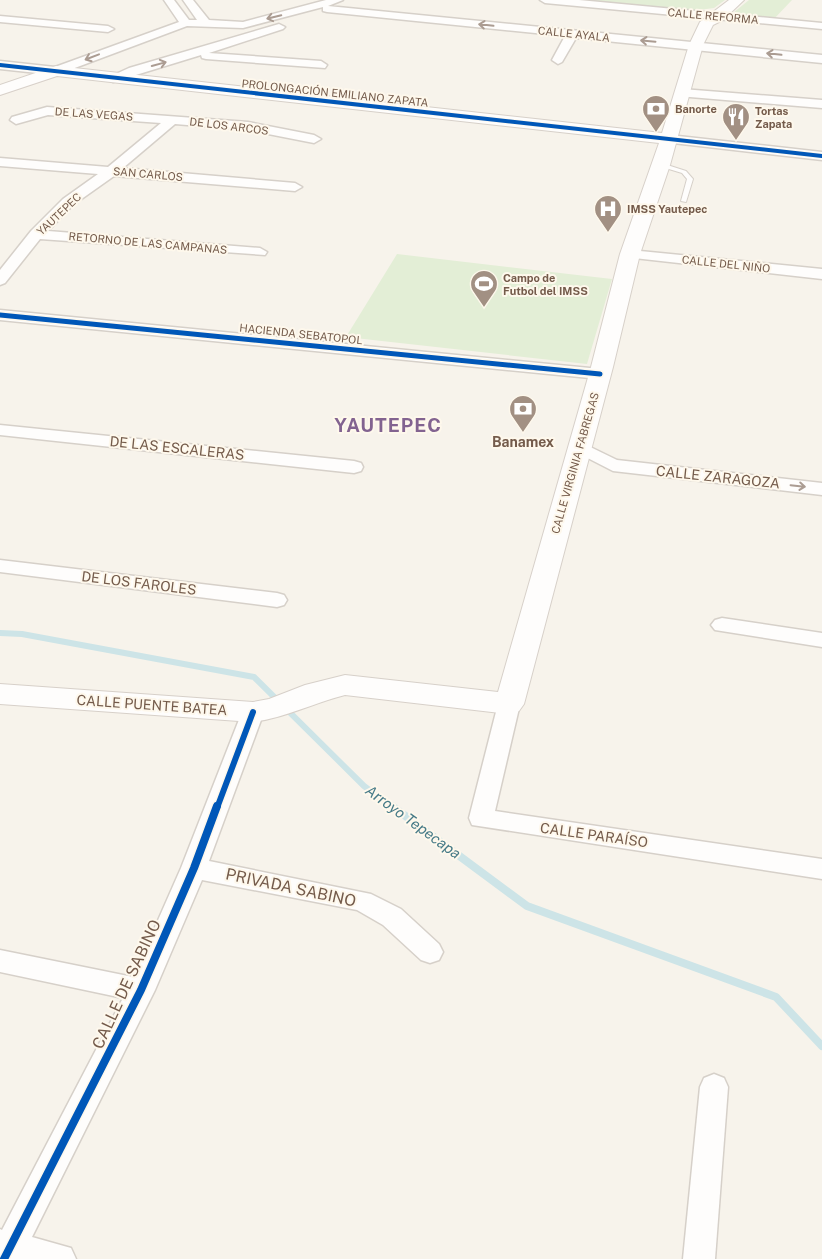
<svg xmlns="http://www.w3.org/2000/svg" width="822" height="1259" viewBox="0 0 822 1259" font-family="'Public Sans',sans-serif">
	<rect width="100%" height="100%" fill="#f7f3eb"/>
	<g fill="#e3eed6">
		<polygon points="569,0 725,0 714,8 691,11"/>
		<polygon points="749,0 792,0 773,20 733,13"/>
		<polygon points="397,254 612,279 587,364 346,337"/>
	</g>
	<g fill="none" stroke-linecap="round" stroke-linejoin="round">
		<polyline stroke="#cde4e7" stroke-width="6" points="0,633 22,634 254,677 364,786 393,808"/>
		<polyline stroke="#cde4e7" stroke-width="8" points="392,806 527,906 776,997 822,1046"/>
		<defs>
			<polygon id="lane" points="661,163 686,171 693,179 686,202 681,201 687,179 682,173 659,166 658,165"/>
			<g id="street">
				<polygon points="164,0 174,0 189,20 197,20 183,0 193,0 209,20 243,22 326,0 343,0 328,6 822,55 822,63 576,38 562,62 558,64 552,60 565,36 327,12 323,11 323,7 243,28 187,26 56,75 0,69 0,61 55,67 179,22"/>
				<polygon points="540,0 579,0 822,23 822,29 545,3"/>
				<polygon points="0,16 108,26 114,29 108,32 0,22"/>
				<polygon points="279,24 285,27 283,29 209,53 321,61 327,65 325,68 206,59 202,58 201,55 113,82 107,78 129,68"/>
				<polygon points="682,89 822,100 822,108 678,96 676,93"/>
				<polygon points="47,107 248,122 314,135 321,139 314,143 248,130 175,124 123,168 295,183 302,187 295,191 114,176 73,205 48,231 260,248 267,252 265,255 40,239 5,283 0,285 0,270 31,231 63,199 98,174 0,166 0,158 108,167 161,123 48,115 16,124 10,120 12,117"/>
				<polygon points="669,135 822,152 822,160 664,142 662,139 664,136"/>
				<polygon points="630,250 822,269 822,279 625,257 623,254"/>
				<polygon points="0,310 600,369 606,370 608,374 606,378 600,379 0,320"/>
				<polygon points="0,425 354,461 361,463 363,467 361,471 354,473 0,435"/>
				<polygon points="580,442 617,460 822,483 822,495 613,471 574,451 571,447 574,443"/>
				<polygon points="0,560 277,593 284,595 287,600 284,605 277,607 0,572"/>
				<polygon points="722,618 822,633 822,647 715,630 711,625 715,620"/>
				<polygon points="509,696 517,698 520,704 495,811 822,859 822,879 472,825 469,818 498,704 501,698"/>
				<polygon points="253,704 261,706 264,712 209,861 371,894 401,909 439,944 443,952 439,960 430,963 421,960 383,925 357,910 202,880 155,990 32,1237 71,1248 76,1259 0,1259 0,1229 2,1230 123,998 0,972 0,950 133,977 181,868 242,712 245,706"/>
				<polygon points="714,1074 724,1078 728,1087 715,1259 683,1259 700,1087 704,1078"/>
			</g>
			<path id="secondary" d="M729,0H744L723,20L713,25L703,45L670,165L640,254L613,367L524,704L519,711L509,714L345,695C313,703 285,718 253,722L0,704V684L253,702L269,699L305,685L345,675L498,692L591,367L620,254L659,143L57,76L0,95V85L56,66L662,133L689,45L700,22Z"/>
		</defs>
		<use href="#lane" stroke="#d6d0c9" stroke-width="2"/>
		<use href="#street" stroke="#d6d0c9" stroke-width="3"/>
		<use href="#secondary" stroke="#d7d0c9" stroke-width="2"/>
		<use href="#lane" fill="#fefdfc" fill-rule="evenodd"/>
		<use href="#street" fill="#fefdfc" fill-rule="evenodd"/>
		<use href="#secondary" fill="#fefdfc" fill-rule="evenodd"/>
		<defs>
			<polyline id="cycleway-far3" points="0,65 822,156"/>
			<polyline id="cycleway-far2" points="0,315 600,374"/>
			<polyline id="cycleway-far1" points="217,808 253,712"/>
			<polyline id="cycleway" points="4,1259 141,990 194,868 217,806"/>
		</defs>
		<use href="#cycleway-far3" stroke="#fef8ec" stroke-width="5.5"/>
		<use href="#cycleway-far2" stroke="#fef8ec" stroke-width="8"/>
		<use href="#cycleway-far1" stroke="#fef8ec" stroke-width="9"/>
		<use href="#cycleway" stroke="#fef8ec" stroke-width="11"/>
		<use href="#cycleway-far3" stroke="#0057b8" stroke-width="4"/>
		<use href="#cycleway-far2" stroke="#0057b8" stroke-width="5"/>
		<use href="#cycleway-far1" stroke="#0057b8" stroke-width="6"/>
		<use href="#cycleway" stroke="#0057b8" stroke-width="8"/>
	</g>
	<defs><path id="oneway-shaft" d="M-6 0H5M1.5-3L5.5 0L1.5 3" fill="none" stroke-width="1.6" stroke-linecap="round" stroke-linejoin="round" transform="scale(1.25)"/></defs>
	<g stroke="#ab9c92">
		<use href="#oneway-shaft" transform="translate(274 17) rotate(166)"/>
		<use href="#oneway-shaft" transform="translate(486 25) rotate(-174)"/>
		<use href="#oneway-shaft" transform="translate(648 41) rotate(-175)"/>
		<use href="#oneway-shaft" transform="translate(774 54) rotate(-174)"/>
		<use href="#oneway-shaft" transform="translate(92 57) rotate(159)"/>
		<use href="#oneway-shaft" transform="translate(159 64) rotate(-15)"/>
		<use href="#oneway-shaft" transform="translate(798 486) rotate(6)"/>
	</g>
	<defs>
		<symbol id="bank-pin" viewBox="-11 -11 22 30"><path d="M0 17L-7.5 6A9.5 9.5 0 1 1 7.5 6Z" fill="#a29083" stroke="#fef8ec"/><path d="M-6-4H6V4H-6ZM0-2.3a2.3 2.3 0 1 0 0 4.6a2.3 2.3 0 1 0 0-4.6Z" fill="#fff"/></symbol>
		<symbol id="restaurant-pin" viewBox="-11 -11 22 30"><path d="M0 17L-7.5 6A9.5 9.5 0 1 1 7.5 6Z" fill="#a29083" stroke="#fef8ec"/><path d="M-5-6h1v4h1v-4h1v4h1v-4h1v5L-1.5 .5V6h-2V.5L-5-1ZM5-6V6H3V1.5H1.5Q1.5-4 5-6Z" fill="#fff"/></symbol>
		<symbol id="hospital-pin" viewBox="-11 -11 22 30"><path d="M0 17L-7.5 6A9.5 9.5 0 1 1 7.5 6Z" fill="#a29083" stroke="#fef8ec"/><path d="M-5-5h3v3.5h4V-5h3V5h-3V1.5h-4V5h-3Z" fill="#fff"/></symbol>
		<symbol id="stadium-pin" viewBox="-11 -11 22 30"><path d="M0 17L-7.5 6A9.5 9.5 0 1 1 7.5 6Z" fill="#a29083" stroke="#fef8ec"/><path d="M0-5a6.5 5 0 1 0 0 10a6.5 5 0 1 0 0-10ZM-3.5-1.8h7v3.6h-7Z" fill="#fff"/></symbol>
	</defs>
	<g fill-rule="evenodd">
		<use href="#bank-pin" x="640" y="93" width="32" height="43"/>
		<use href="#restaurant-pin" x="720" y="101" width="32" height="43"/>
		<use href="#hospital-pin" x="592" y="193" width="32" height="43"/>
		<use href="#stadium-pin" x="468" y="268" width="32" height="43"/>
		<use href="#bank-pin" x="507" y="393" width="32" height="43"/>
	</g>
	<g text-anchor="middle" stroke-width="4" stroke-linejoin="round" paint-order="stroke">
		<g font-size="11" fill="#745b4b" stroke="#fef8ec">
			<text transform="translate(713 16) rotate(5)" y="4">CALLE REFORMA</text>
			<text transform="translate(574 34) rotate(6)" y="4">CALLE AYALA</text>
			<text transform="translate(335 93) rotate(6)" y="4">PROLONGACIÓN EMILIANO ZAPATA</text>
			<text transform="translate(94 114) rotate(4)" y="4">DE LAS VEGAS</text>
			<text transform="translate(229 126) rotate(7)" y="4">DE LOS ARCOS</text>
			<text transform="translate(148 174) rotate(5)" y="4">SAN CARLOS</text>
			<text transform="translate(59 214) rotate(-43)" y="4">YAUTEPEC</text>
			<text transform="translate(148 243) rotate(5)" y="4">RETORNO DE LAS CAMPANAS</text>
			<text transform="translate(726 264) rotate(6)" y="4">CALLE DEL NIÑO</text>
			<text transform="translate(301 334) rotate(6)" y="4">HACIENDA SEBATOPOL</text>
			<text transform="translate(575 463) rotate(-74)" y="4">CALLE VIRGINIA FABREGAS</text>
		</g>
		<g font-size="11" font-weight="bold" fill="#745b4b" stroke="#fef8ec" text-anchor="start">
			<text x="675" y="113">Banorte</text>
			<text x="755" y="115">Tortas<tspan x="755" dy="13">Zapata</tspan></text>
			<text x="627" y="213">IMSS Yautepec</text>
			<text x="503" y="282">Campo de<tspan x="503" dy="13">Futbol del IMSS</tspan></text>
		</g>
		<g font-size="14" font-weight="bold" fill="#745b4b" stroke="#fef8ec">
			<text x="523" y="447">Banamex</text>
		</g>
		<g font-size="14" fill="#745b4b" stroke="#fef8ec">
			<text transform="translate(177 448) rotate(6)" y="5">DE LAS ESCALERAS</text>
			<text transform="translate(718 477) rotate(6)" y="5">CALLE ZARAGOZA</text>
			<text transform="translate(139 583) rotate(7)" y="5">DE LOS FAROLES</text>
			<text transform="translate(152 705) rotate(4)" y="5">CALLE PUENTE BATEA</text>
			<text transform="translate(594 835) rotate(8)" y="5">CALLE PARAÍSO</text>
		</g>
		<g font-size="15" font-style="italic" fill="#467a87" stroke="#fef8ec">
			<text transform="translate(413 822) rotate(36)" y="5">Arroyo Tepecapa</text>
		</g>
		<g font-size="16" fill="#745b4b" stroke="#fef8ec">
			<text transform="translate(291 887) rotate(12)" y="6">PRIVADA SABINO</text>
			<text transform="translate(126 984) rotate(-65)" y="6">CALLE DE SABINO</text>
		</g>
		<g font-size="19" font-weight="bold" letter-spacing="1" fill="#826390" stroke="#fef8ec">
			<text x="388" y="432">YAUTEPEC</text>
		</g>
	</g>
</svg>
